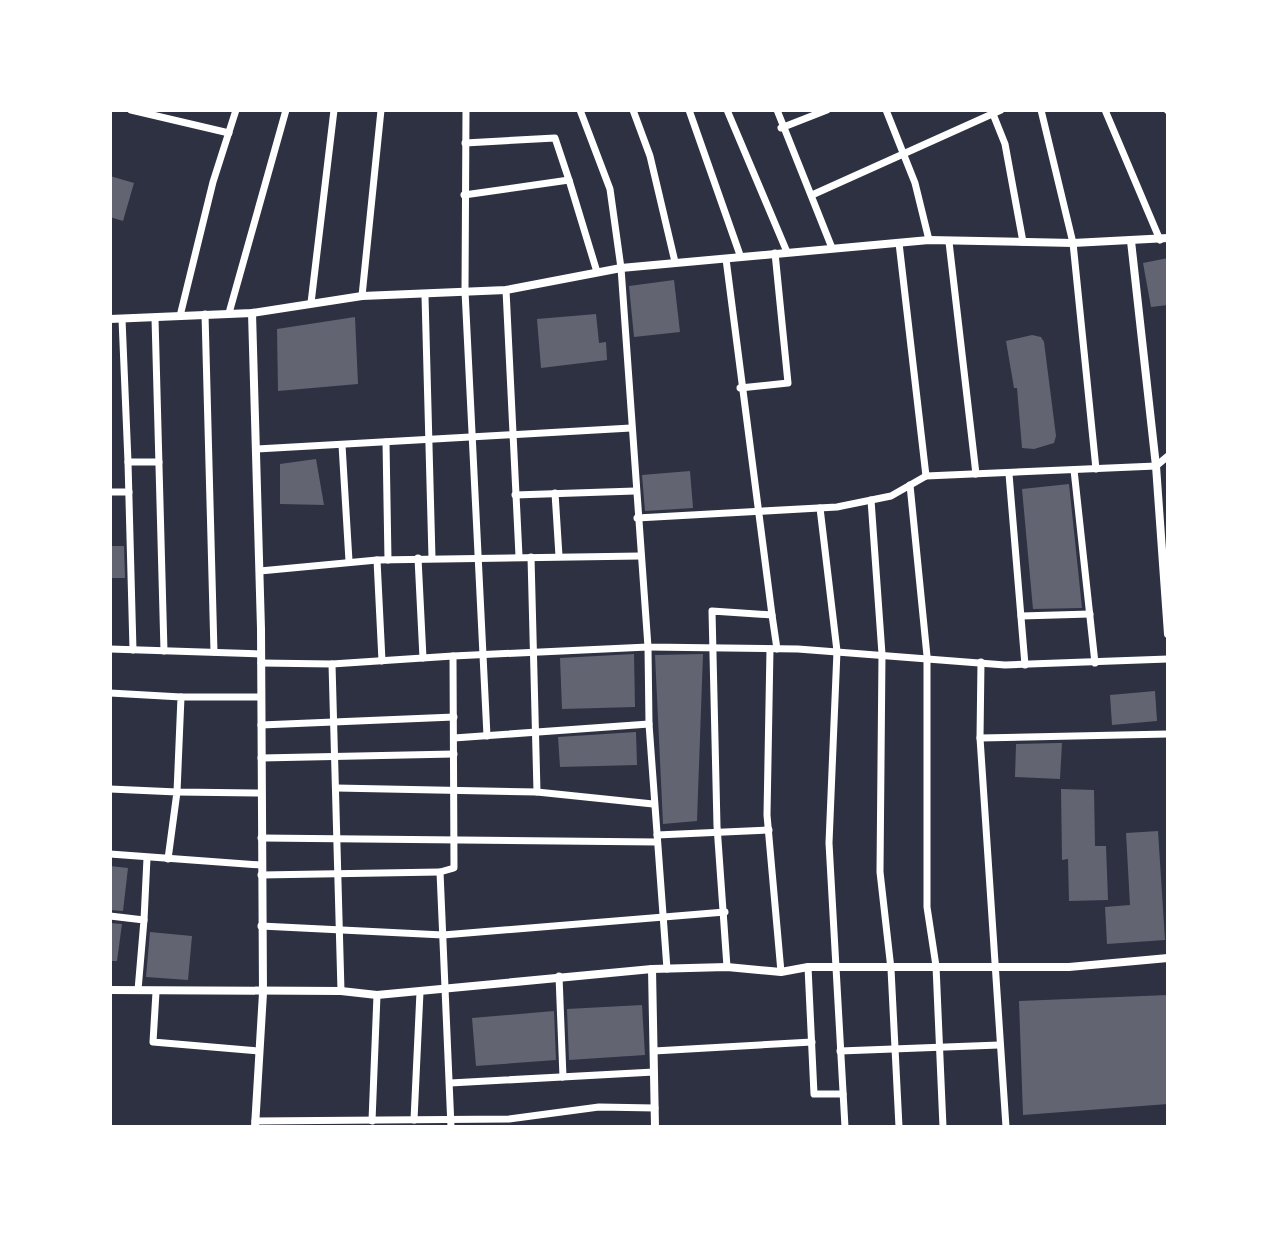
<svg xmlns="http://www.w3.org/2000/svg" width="1278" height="1237" viewBox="0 0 1278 1237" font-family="'Source Sans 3',sans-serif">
	<rect width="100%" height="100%" fill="#2d3142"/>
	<g fill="#626471">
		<polygon points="110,176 134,183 123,221 110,217"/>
		<polygon points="1168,258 1168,305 1151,307 1143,263"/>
		<polygon points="674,280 680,332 634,337 629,286"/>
		<polygon points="596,314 599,343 606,342 607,360 541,368 537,319"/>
		<polygon points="355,317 358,384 278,391 277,329"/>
		<polygon points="1032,335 1041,337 1044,342 1056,436 1054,443 1034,449 1022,448 1017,388 1014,388 1006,341"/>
		<polygon points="316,459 324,505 280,504 280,464"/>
		<polygon points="690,471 693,508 645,511 642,475"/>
		<polygon points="1069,484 1082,608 1033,609 1022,489"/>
		<polygon points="110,546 124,546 125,578 110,578"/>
		<polygon points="634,654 635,707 562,709 560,658"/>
		<polygon points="703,654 697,821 663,824 655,655"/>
		<polygon points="1155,691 1157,721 1112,725 1110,695"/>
		<polygon points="636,732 637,765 560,767 558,737"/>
		<polygon points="1059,743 1062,743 1060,779 1015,777 1016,744"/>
		<polygon points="1061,789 1094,790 1095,846 1106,846 1108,900 1069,901 1068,859 1062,860"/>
		<polygon points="1158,831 1165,940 1107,944 1105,907 1130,905 1126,833"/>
		<polygon points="110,866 128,868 123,911 110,910"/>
		<polygon points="110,923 122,924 117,961 110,961"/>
		<polygon points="150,932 192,936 188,980 146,977"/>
		<polygon points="1168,995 1168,1104 1023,1115 1019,1001"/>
		<polygon points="642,1005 645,1055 569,1060 567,1009"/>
		<polygon points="554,1011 556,1060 476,1066 472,1018"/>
	</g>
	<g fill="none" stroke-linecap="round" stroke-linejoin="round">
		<g stroke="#fff" stroke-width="7">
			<polyline points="131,110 229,133"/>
			<polyline points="466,110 465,291 487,736"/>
			<polyline points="580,110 610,189 621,268 648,647 798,649 1005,665 1168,659"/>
			<polyline points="633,110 650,156 675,262"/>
			<polyline points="689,110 740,255"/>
			<polyline points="727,110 787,252"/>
			<polyline points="777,110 832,248"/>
			<polyline points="886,110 915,183 929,240"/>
			<polyline points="1041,110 1073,243 1096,469"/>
			<polyline points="1105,110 1160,240"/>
			<polyline points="1167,110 1168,111"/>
			<polyline points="993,114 1005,144 1023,242"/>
			<polyline points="781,128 827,110"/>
			<polyline points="465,143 555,138 569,180"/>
			<polyline points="464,195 569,180 597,272"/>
			<polyline points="812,195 1001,110"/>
			<polyline points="949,242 976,474"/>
			<polyline points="899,243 926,476"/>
			<polyline points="726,259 772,615 712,611 717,826 727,967"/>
			<polyline points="506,290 519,556"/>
			<polyline points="362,296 381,110"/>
			<polyline points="425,296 432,558"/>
			<polyline points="311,303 334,110"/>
			<polyline points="229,313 286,110"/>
			<polyline points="205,314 214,652"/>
			<polyline points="180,316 213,182 236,110"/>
			<polyline points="155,318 164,651"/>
			<polyline points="122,319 128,462"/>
			<polyline points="740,388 788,383 775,253"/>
			<polyline points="386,442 388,560"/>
			<polyline points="342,445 349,561"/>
			<polyline points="257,449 631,428"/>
			<polyline points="1074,470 1095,663"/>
			<polyline points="1009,474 1025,665"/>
			<polyline points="910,485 927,656 927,907 936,966 943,1127"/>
			<polyline points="110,492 129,492"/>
			<polyline points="555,493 559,556"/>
			<polyline points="515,495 635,491"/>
			<polyline points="871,500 882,654 880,872 891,969 899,1127"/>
			<polyline points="820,508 837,651 829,843 845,1127"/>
			<polyline points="637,518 837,507 891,496 926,476 1156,466 1168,456"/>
			<polyline points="531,557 537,792"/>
			<polyline points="418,558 423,658"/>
			<polyline points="377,560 382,661"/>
			<polyline points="260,571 377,560 640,556"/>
			<polyline points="772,615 777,649"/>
			<polyline points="1021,616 1090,614"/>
			<polyline points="110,649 261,654"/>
			<polyline points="770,649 767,815 781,972"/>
			<polyline points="133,650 128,462 159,462"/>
			<polyline points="453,656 648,647 649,724 667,969"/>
			<polyline points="981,662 980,738 1006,1127"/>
			<polyline points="261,663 332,664 341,991"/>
			<polyline points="332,664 453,656 454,868 440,872 451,1127"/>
			<polyline points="110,693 181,697 177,792 261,793"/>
			<polyline points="181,697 261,697"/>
			<polyline points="261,725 454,717"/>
			<polyline points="454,738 649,724"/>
			<polyline points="980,738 1168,734"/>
			<polyline points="261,758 454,754"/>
			<polyline points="336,788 537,792 653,804"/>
			<polyline points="110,789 177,792 168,859"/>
			<polyline points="657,835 769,830"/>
			<polyline points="261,838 657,842"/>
			<polyline points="110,854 261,865"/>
			<polyline points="261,875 440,872"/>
			<polyline points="110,916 144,920 138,990"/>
			<polyline points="144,920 147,858"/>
			<polyline points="261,926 443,935 725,912"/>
			<polyline points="808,967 814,1094 843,1094"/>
			<polyline points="559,976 563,1077"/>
			<polyline points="156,992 153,1042 258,1051"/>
			<polyline points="654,1051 812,1042"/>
			<polyline points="840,1051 999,1045"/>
			<polyline points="450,1083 654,1072"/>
			<polyline points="414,1120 420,992"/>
			<polyline points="255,1121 509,1119 599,1107 655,1108"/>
			<polyline points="372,1121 377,995"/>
		</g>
		<g stroke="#fff" stroke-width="8">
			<polyline points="1131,241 1156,466 1168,634"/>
			<polyline points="252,313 261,629 263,993 255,1127"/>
			<polyline points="110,319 252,313 362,296 506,290 621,268 929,240 1073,243 1168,238"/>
			<polyline points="652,969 655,1127"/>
			<polyline points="110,990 341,991 377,995 652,969 727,967 781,972 808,967 1069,967 1168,958"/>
		</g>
	</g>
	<rect width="1278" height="1237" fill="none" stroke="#ffffff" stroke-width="224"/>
</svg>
